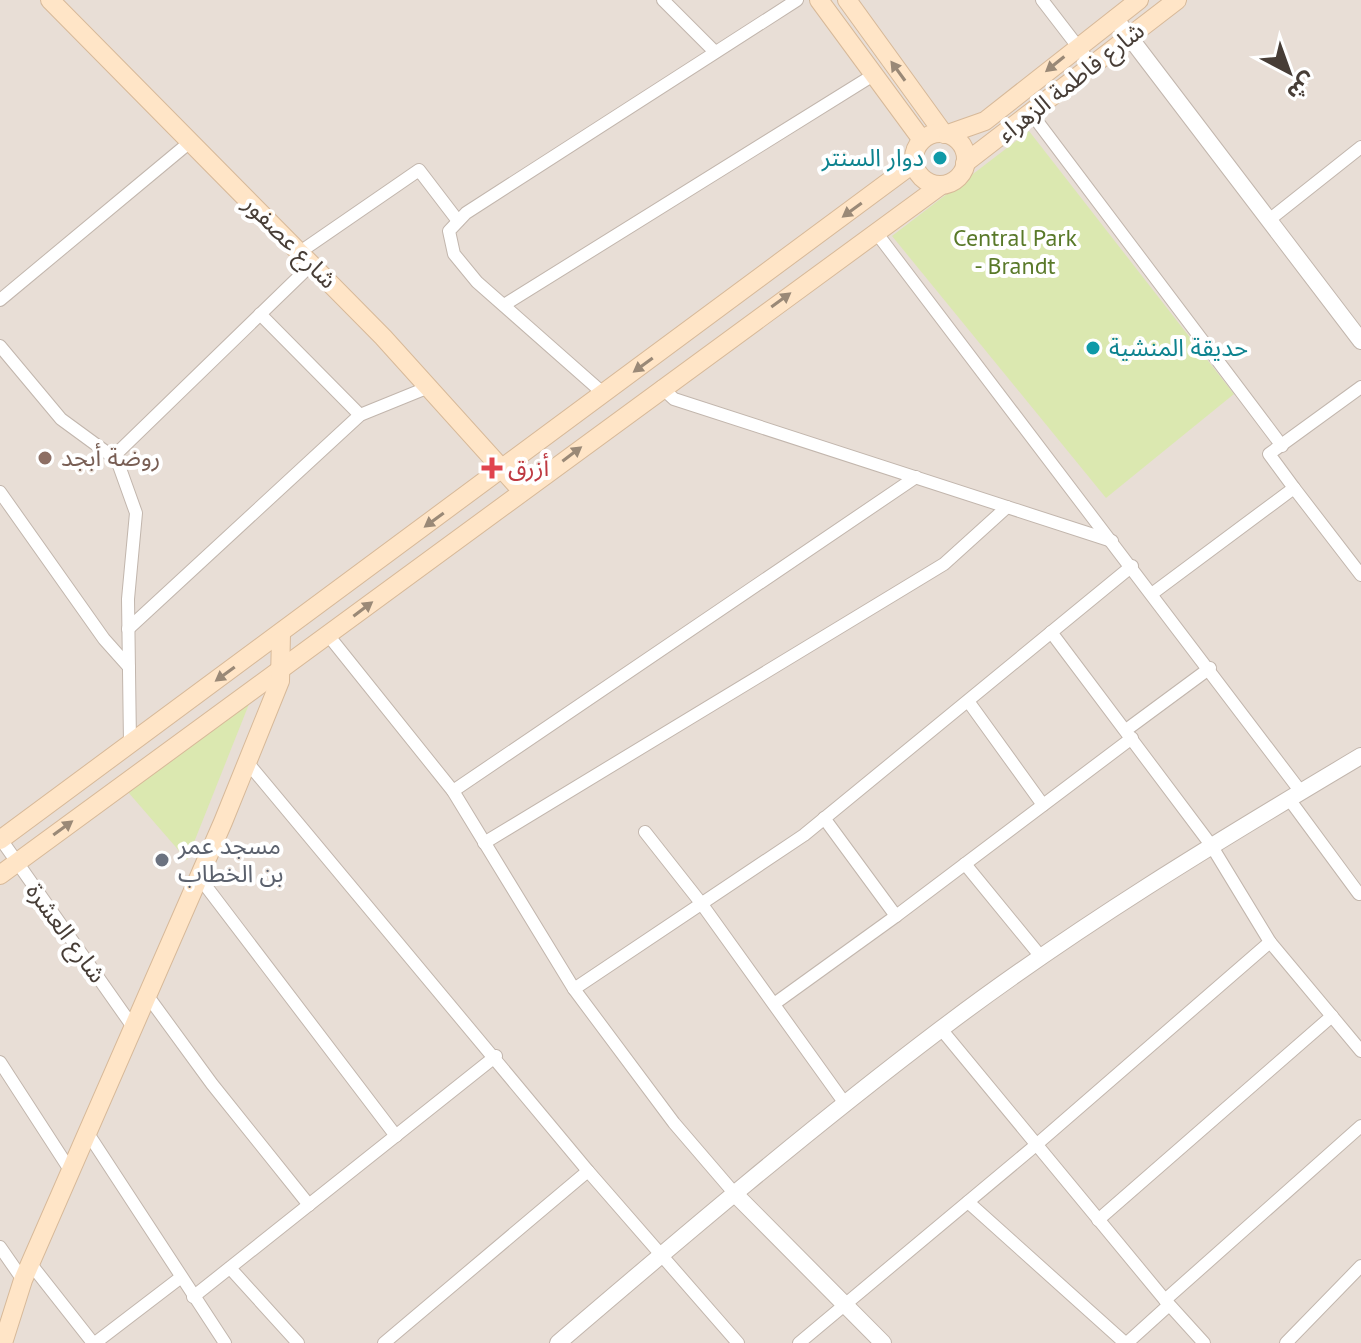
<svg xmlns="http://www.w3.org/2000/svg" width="1361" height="1343" viewBox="0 0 1361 1343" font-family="'PT Sans','Noto Sans Arabic',sans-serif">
	<rect width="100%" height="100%" fill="#f4ede8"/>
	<rect fill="#e8ded6" x="0" y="0" width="1361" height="1343"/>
	<g fill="#dbe8b0">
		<polygon points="1029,131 1234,394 1106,498 892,236"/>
		<polygon points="253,694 187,860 128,792"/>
	</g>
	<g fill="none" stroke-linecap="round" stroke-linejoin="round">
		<defs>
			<g id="minor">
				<polyline points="663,0 715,52"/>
				<polyline points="1042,0 1092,65"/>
				<polyline points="1031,113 1282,446"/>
				<polyline points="1269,220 1361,147"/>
				<polyline points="875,231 1301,792"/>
				<polyline points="300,252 419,170 458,221"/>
				<polyline points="0,300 190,142"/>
				<polyline points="504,305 875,74"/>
				<polyline points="260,314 360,415"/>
				<polyline points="0,346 61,419 117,460 136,513 128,599 130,743"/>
				<polyline points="661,387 674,399 1112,541"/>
				<polyline points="604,394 477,282 454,254 449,231 466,213 797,0"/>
				<polyline points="113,457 312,264"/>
				<polyline points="1294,488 1361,575"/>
				<polyline points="0,492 104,639 129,667"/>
				<polyline points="1153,593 1294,488 1269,454 1361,387"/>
				<polyline points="128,629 360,415 429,387"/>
				<polyline points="1051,632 1211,845 1270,942 1361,1051"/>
				<polyline points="328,635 453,791 574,989 674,1123 735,1194"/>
				<polyline points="968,701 1043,805"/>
				<polyline points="1126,730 1210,668"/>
				<polyline points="247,762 588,1171 738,1343"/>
				<polyline points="453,791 916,477"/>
				<polyline points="1289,799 1359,894"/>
				<polyline points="824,818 896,916 1132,738"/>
				<polyline points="645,832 701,903 846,1105"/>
				<polyline points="0,838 133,1027"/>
				<polyline points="484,843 944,564 1007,507"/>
				<polyline points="965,864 1042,958"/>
				<polyline points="199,877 396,1136"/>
				<polyline points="574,989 804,835 1132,566"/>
				<polyline points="147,995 212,1084 309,1205"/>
				<polyline points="774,1004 896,916"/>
				<polyline points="941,1029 1165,1300 1204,1343"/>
				<polyline points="0,1062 70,1170"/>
				<polyline points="87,1132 225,1343"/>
				<polyline points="968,1202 1125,1343"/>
				<polyline points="1098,1220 1332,1016"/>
				<polyline points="0,1247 23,1280"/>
				<polyline points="30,1263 93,1343"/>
				<polyline points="230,1268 298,1343"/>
				<polyline points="193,1297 496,1056"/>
				<polyline points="1165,1300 1361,1126"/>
				<polyline points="95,1343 180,1278"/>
				<polyline points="384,1343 588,1171"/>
				<polyline points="799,1343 1036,1145 1270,942"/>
				<polyline points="1127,1343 1169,1305"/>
				<polyline points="1286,1343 1361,1266"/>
			</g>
			<g id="tertiary">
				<polyline points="1115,18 1361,341"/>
				<polyline points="735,1194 883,1343"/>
				<path d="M558,1343C683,1236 809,1129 941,1029C1074,928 1218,841 1361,756"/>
			</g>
			<g id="secondary">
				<polyline points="50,0 383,337 522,491"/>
				<polyline points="819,0 922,140"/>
				<polyline points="847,0 944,134"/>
				<circle cx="940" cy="159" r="26"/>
				<polyline points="948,134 985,121 1139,0"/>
				<polyline points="965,163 1177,0"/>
				<polyline points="0,840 914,163"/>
				<polyline points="0,875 940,186"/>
				<polyline points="3,1343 23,1280 223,822 280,681 281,633"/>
			</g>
		</defs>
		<use href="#minor" stroke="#c2b6ad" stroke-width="14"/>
		<use href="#tertiary" stroke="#c2b6ad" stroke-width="18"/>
		<use href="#secondary" stroke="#d7b999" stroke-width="20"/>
		<use href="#minor" stroke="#fff" stroke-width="12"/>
		<use href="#tertiary" stroke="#fff" stroke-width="16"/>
		<use href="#secondary" stroke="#ffe5c7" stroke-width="18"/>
	</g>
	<defs><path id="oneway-solid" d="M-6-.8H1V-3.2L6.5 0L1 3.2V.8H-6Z" transform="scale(2)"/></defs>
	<g fill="#9a8977">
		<use href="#oneway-solid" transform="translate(1055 64) rotate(141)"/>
		<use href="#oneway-solid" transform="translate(898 71) rotate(-126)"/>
		<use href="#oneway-solid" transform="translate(852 210) rotate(144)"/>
		<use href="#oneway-solid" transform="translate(781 300) rotate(-36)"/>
		<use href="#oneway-solid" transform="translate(643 365) rotate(144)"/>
		<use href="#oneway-solid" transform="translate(572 454) rotate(-37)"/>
		<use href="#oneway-solid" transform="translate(434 520) rotate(144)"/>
		<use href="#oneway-solid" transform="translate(363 609) rotate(-37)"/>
		<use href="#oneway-solid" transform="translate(225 674) rotate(144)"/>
		<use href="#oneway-solid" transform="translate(63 828) rotate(-36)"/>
	</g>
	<g fill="#0f9aa8" stroke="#fff" stroke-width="3">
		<circle cx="940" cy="158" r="8"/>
		<circle cx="1093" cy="348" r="8"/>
	</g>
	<circle fill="#8d6e63" stroke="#fff" stroke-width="3" cx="45" cy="458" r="8"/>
	<path fill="#e0444e" stroke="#fff" stroke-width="3" d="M488 456h8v8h8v8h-8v8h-8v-8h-8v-8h8z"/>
	<circle fill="#6b7280" stroke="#fff" stroke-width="3" cx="162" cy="860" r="8"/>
	<g text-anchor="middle" stroke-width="8" stroke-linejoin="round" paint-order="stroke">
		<g font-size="24" fill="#473d36" stroke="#fff">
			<text transform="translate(1071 82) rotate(-38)" y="8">شارع فاطمة الزهراء</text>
			<text transform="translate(290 242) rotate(45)" y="8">شارع عصفور</text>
			<text transform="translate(66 933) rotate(54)" y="8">شارع العشرة</text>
		</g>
		<g font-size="24" fill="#0d838f" stroke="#fff" text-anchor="end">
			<text x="924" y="166">دوار السنتر</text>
			<text x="1109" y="356" text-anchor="start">حديقة المنشية</text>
		</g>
		<g font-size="24" fill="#597929" stroke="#fff">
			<text x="1015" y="246">Central Park<tspan x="1015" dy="28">- Brandt</tspan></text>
		</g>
		<g font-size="24" fill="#785e54" stroke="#fff" text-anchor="start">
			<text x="61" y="466">روضة أبجد</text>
		</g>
		<g font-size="24" fill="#be3a42" stroke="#fff" text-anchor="start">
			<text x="508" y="476">أزرق</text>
		</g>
		<g font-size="24" fill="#5b616d" stroke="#fff" text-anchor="start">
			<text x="178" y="854">مسجد عمر<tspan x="178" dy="28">بن الخطاب</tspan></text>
		</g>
	</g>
	<g transform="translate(1289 72) rotate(139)" stroke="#ffffff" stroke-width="6" paint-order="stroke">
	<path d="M0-6L14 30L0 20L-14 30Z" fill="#473d36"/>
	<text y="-12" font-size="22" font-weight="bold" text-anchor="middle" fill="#473d36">ش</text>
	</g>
</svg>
